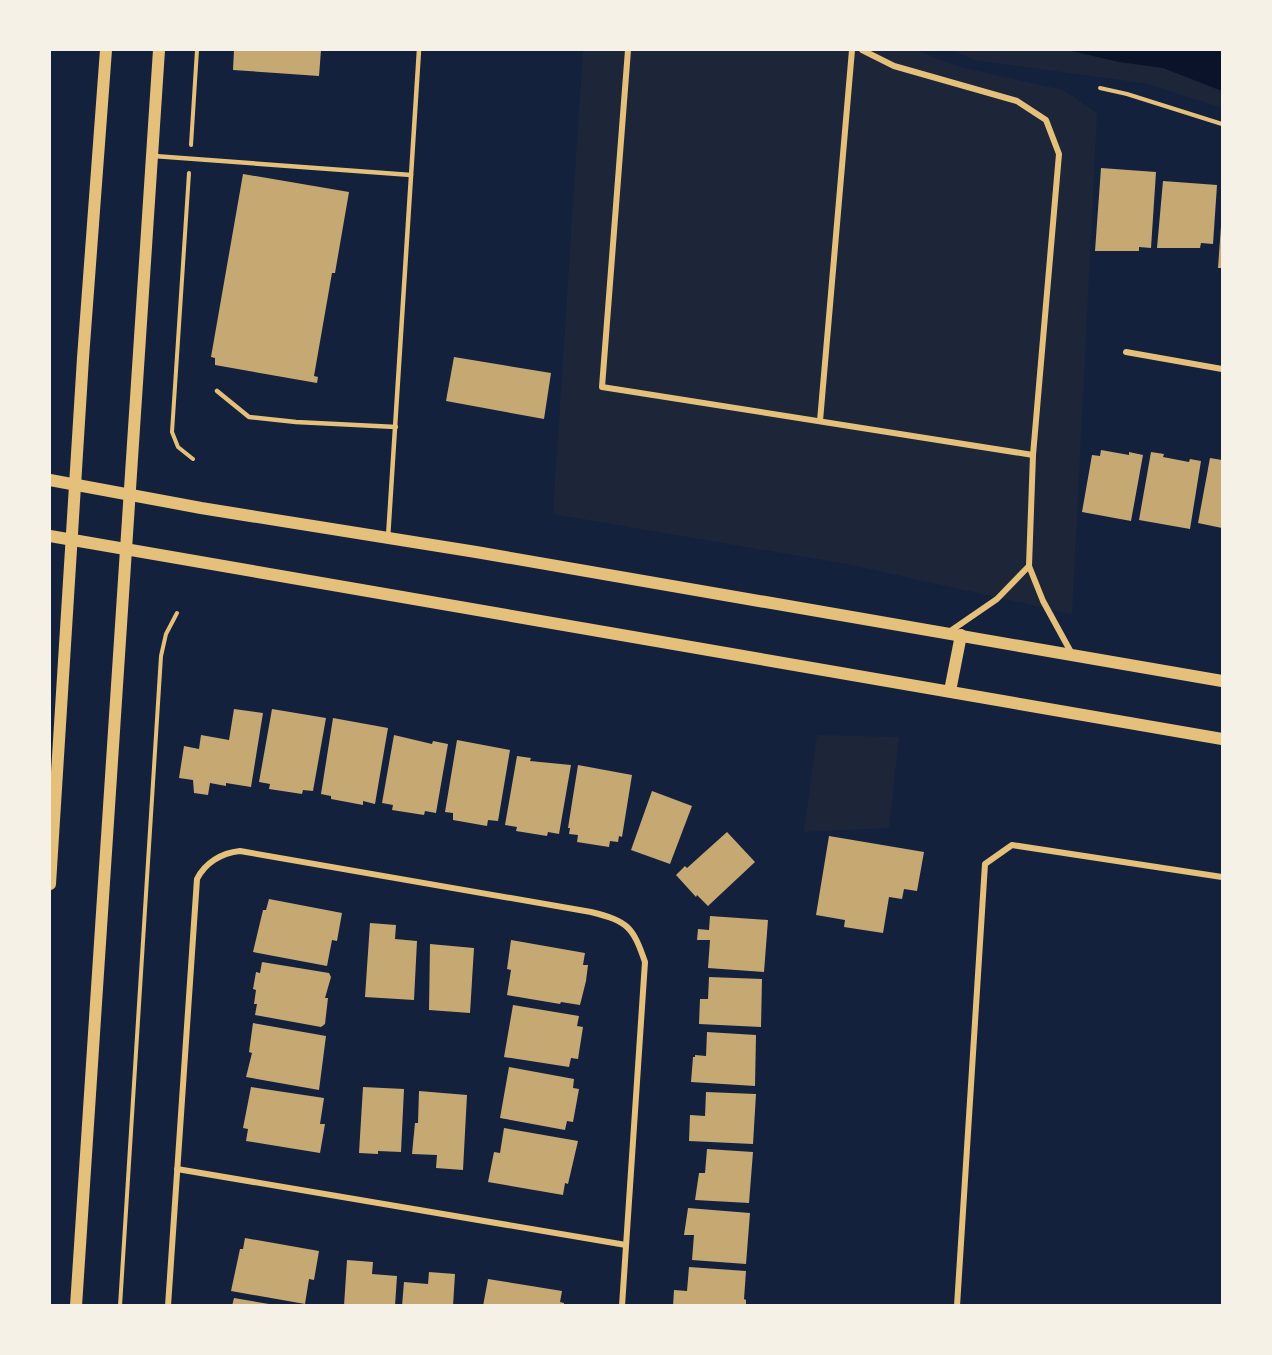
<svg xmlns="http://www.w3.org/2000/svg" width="1272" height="1355" viewBox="0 0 1272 1355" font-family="'IBM Plex Sans',sans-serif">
	<rect width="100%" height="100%" fill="#14213d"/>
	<g fill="#1d2539">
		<polygon points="583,50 916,50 956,66 1063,90 1097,113 1072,614 847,564 553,514"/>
		<polygon points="953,50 1222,50 1222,108 1149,84 974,60"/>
		<polygon points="817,735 899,737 889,828 804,832"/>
	</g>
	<polygon fill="#0b132b" points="1067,50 1222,50 1222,91 1163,68 1119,62"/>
	<g fill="#c6a872">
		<polygon points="234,50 321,50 319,76 233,70"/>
		<polygon points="1101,168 1156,172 1151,248 1139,247 1139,251 1095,251"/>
		<polygon points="243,174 349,192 335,273 332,273 314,376 318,377 317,383 215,365 215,358 211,357"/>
		<polygon points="1163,181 1217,185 1213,244 1201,243 1200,248 1157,248"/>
		<polygon points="1221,226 1222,227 1222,268 1218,268"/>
		<polygon points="454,357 551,373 544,419 446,401"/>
		<polygon points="1101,450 1129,455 1129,452 1143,455 1131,521 1082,512 1092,455 1100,456"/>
		<polygon points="1151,452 1164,454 1163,457 1189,462 1190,459 1201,461 1190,529 1139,520"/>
		<polygon points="1210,458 1222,460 1222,528 1198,523"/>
		<polygon points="234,709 263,713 251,787 226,783 226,786 210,783 208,795 194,793 193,780 179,778 184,746 199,749 201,735 229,740"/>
		<polygon points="272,709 326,718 313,791 303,790 302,794 269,789 270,784 259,782"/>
		<polygon points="333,718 388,728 375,804 363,801 363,805 331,799 331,796 321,794"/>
		<polygon points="394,735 432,744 433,741 448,744 436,813 425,811 424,815 392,810 393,805 382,803"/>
		<polygon points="457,740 510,750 498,821 488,820 487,826 453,820 453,813 445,812"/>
		<polygon points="517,756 531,758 530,761 571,765 559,834 548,832 547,836 516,831 517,827 505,825"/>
		<polygon points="578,765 632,775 622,837 619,836 618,842 610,841 609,847 577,842 578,835 569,834 570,828 568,828"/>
		<polygon points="652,791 692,806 670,864 631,850"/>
		<polygon points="727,832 755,862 708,906 697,895 696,897 676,875 685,866 687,868"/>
		<polygon points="829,836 924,852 917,891 904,889 902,899 889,897 883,933 844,927 845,920 816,915"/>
		<polygon points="269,899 342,913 337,941 332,940 327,966 253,952 263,910 266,910"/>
		<polygon points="710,916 768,920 764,972 708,968 710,940 697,940 698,929 709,930"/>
		<polygon points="370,923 396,925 395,939 417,941 414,1000 365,997"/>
		<polygon points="511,940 585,953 583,965 588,965 586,981 580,1005 561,1002 560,1004 507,995 511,970 507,969"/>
		<polygon points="430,944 474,948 470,1013 429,1010"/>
		<polygon points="262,962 329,973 331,977 325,998 328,998 325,1024 321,1027 255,1015 257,1004 254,1004 256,990 253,989 256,972 260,973"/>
		<polygon points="709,977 762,979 761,1027 699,1024 700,999 708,999"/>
		<polygon points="513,1005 579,1016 577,1026 583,1027 578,1059 571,1058 569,1067 504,1057"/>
		<polygon points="253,1023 326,1036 319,1090 246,1077 252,1053 249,1052"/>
		<polygon points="707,1032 756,1035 755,1086 691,1082 693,1057 695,1057 695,1055 706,1056"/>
		<polygon points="509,1067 574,1079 573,1088 579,1089 573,1122 567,1121 565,1130 500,1118"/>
		<polygon points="251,1087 324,1098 320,1124 325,1124 320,1153 246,1141 248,1129 243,1128"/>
		<polygon points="363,1087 404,1089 401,1152 378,1151 378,1154 359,1153"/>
		<polygon points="419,1091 467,1095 463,1170 436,1168 437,1155 412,1154 415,1123 418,1123"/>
		<polygon points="706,1092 756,1094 753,1144 689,1141 690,1115 705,1116"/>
		<polygon points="504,1128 578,1141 568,1184 565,1183 563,1195 488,1182 494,1152 500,1153"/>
		<polygon points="707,1149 753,1152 749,1203 695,1200 699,1173 705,1173"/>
		<polygon points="688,1208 750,1213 746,1264 692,1260 694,1235 684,1235"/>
		<polygon points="245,1238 319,1251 314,1280 309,1279 305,1304 231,1291 240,1249 243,1249"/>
		<polygon points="347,1260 373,1262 372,1274 397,1276 395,1306 344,1306"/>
		<polygon points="689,1267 746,1271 744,1299 746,1300 746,1306 673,1306 674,1290 687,1291"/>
		<polygon points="429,1272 455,1274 453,1306 402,1306 404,1282 428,1284"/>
		<polygon points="488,1279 562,1291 560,1302 564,1303 564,1306 483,1306"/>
		<polygon points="234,1298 269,1304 268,1306 232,1306"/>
	</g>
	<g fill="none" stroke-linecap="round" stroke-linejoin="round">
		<g stroke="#e5c07b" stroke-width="4">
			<polyline points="1100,88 1127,94 1222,124"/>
			<polyline points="191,145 197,50"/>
			<polyline points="189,173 172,432 178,447 193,459"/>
			<polyline points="120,1306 161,656 166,634 177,613"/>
		</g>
		<g stroke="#e5c07b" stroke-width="4.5">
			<polyline points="154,156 411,175"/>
			<polyline points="217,391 249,417 296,422 396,427"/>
			<polyline points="388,538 419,50"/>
		</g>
		<g stroke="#e5c07b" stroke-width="6">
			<polyline points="628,50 602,387 1033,455"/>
			<polyline points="862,50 894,66 1017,101 1046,120 1059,154 1033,455 1029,566 1043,601 1072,654"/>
			<polyline points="1126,352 1222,369"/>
			<polyline points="820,421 852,50"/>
			<polyline points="949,632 997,599 1029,566"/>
			<polyline points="177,1169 626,1245"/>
			<path d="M168,1306L197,879C205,863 221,853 240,851L591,912C628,921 633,927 645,962L622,1306"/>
			<polyline points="957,1306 985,864 1012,845 1222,877"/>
		</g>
		<g stroke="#e5c07b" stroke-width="12">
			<polyline points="50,480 201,508 476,552 1222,681"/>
			<polyline points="50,536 1222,739"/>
			<polyline points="950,691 961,635"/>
			<polyline points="50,884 83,358 106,50"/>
			<polyline points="76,1306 159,50"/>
		</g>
	</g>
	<rect width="1272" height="1355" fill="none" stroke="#f6f1e7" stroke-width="102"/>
</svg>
